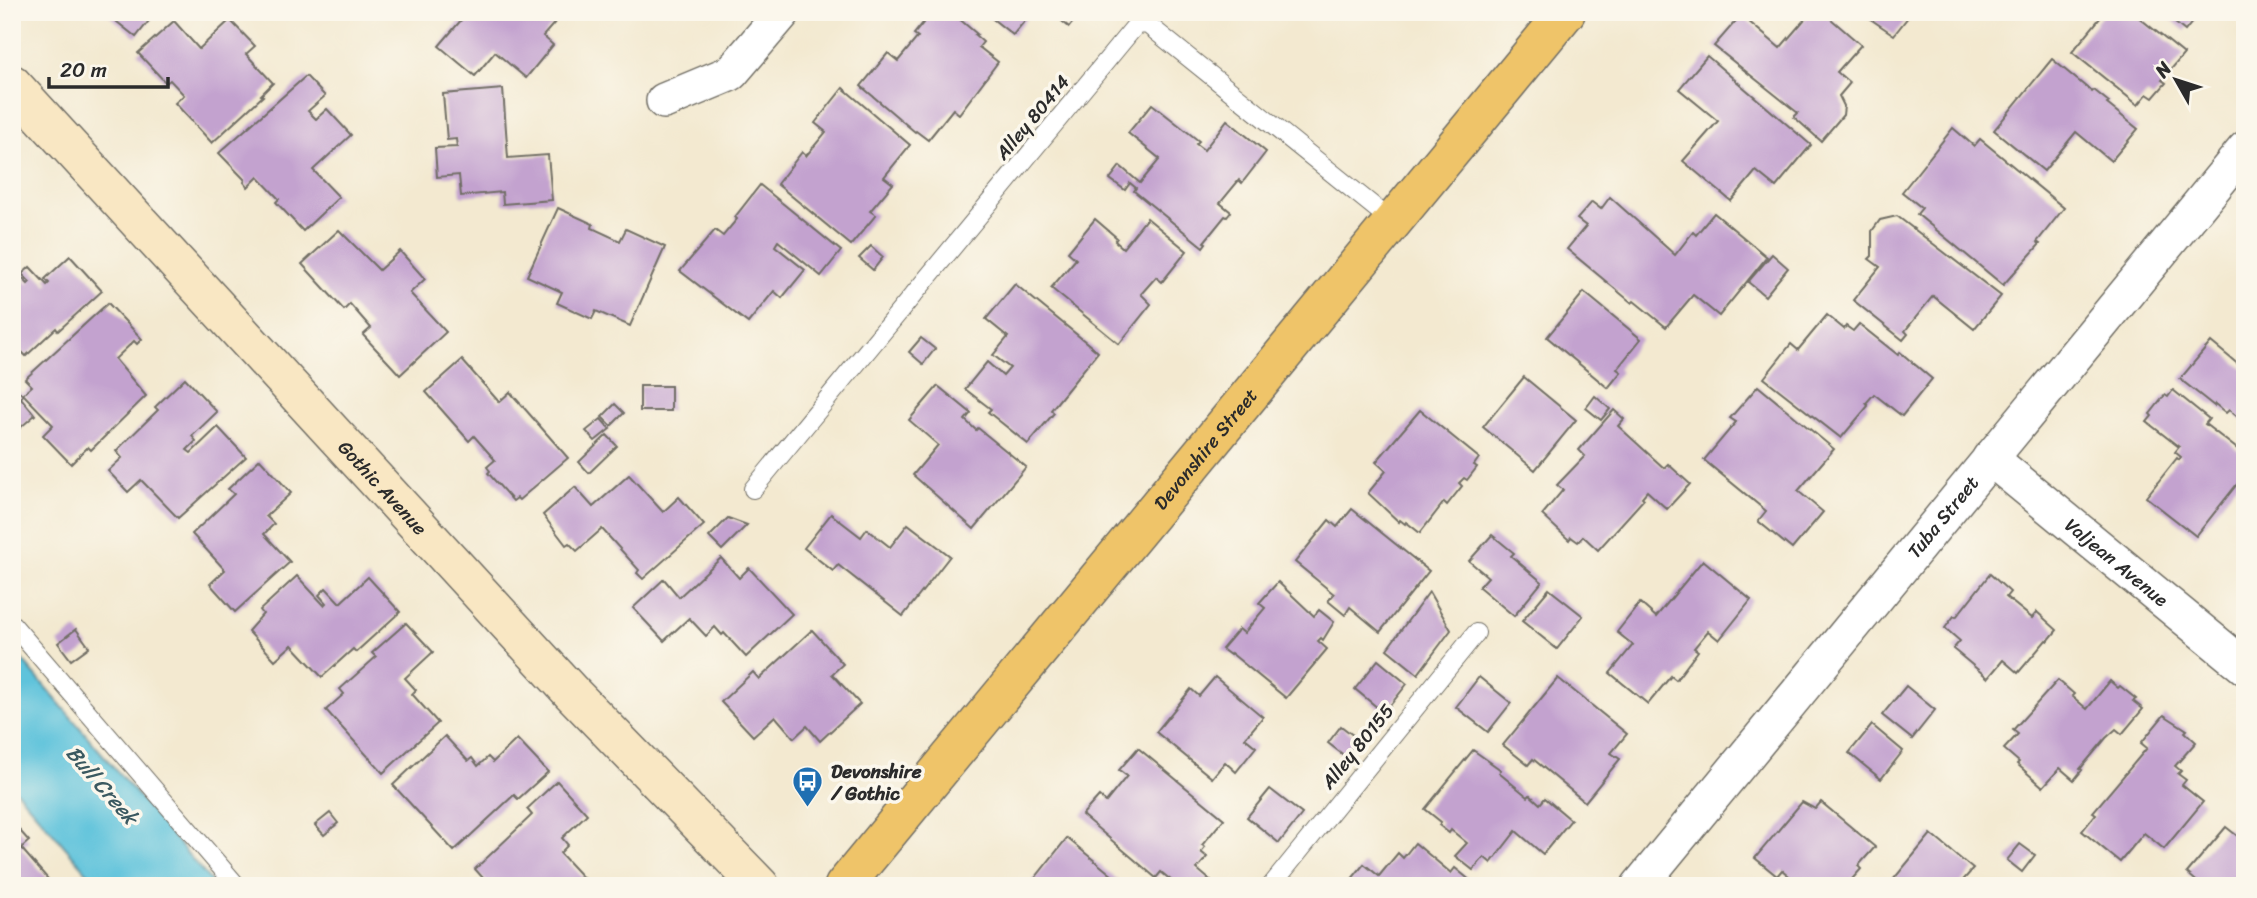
<svg xmlns="http://www.w3.org/2000/svg" width="2257" height="898" viewBox="0 0 2257 898" font-family="Sriracha,sans-serif">
	<rect width="100%" height="100%" fill="#fbf7ec"/>
	<filter id="ink" filterUnits="userSpaceOnUse"><feTurbulence type="fractalNoise" baseFrequency=".0143" numOctaves="2"/><feDisplacementMap in="SourceGraphic" scale="14" xChannelSelector="R" yChannelSelector="G"/><feConvolveMatrix kernelMatrix="1 2 1 2 8 2 1 2 1" color-interpolation-filters="sRGB"/></filter>
	<filter id="wash" filterUnits="userSpaceOnUse"><feTurbulence type="fractalNoise" baseFrequency=".00686" numOctaves="4" result="noise"/><feDisplacementMap in="SourceGraphic" scale="28" xChannelSelector="R" yChannelSelector="G"/><feGaussianBlur stdDeviation="1.57" result="paint"/><feColorMatrix in="noise" values="0 0 0 0 0 0 0 0 0 0 0 0 0 0 0 0 0 1.4 0 .05"/><feComposite in="paint" operator="in"/></filter>
	<g filter="url(#wash)">
		<rect width="100%" height="100%" fill="#f3e9d0"/>
		<polygon fill="#5ec3db" stroke="#447783" stroke-width="2" points="12,648 215,886 99,886 12,786"/>
		<g id="blocks">
			<g fill="#c3a2cf">
				<polygon points="108,12 156,12 136,37 107,14"/>
				<polygon points="468,12 570,12 567,16 563,13 543,36 553,45 526,78 495,52 475,76 439,46"/>
				<polygon points="932,12 951,12 977,34 975,35 983,42 979,47 998,62 959,114 953,109 928,140 916,131 915,132 861,86 888,53 898,61 918,37 914,34"/>
				<polygon points="984,12 1032,12 1013,35"/>
				<polygon points="1051,12 1081,12 1069,27"/>
				<polygon points="1811,12 1823,12 1861,45 1837,72 1850,83 1839,96 1844,106 1843,115 1821,141 1794,117 1798,113 1714,46 1741,15 1780,48"/>
				<polygon points="1860,12 1912,12 1894,35"/>
				<polygon points="2105,12 2132,12 2184,54 2162,80 2166,83 2153,98 2147,94 2138,105 2072,52"/>
				<polygon points="2162,12 2200,12 2185,31"/>
				<polygon points="230,20 255,46 246,54 273,83 261,95 263,96 212,143 175,103 184,95 170,80 166,83 138,53 174,21 199,49"/>
				<polygon points="1707,56 1811,145 1776,187 1756,171 1731,201 1683,161 1718,121 1679,89"/>
				<polygon points="2052,59 2092,92 2094,90 2109,102 2107,104 2138,129 2111,161 2076,132 2044,171 1994,130"/>
				<polygon points="306,76 325,96 308,111 316,119 327,109 351,135 313,170 339,197 303,231 276,202 279,199 258,177 248,187 244,182 245,180 219,153"/>
				<polygon points="843,88 910,145 884,177 893,184 870,211 876,215 851,245 777,184 802,152 806,156 826,132 815,123"/>
				<polygon points="503,89 508,158 548,155 552,200 503,204 502,192 461,196 459,175 437,177 435,148 457,147 456,139 447,140 443,94"/>
				<polygon points="1152,104 1199,141 1196,144 1204,150 1227,120 1266,152 1242,183 1239,180 1220,203 1231,212 1227,217 1225,216 1204,242 1206,243 1203,247 1134,191 1136,188 1130,183 1125,190 1110,179 1120,166 1140,183 1160,159 1128,133"/>
				<polygon points="1953,128 1974,146 1980,139 2064,208 2037,242 2040,244 2003,285 1917,214 1922,208 1902,192"/>
				<polygon points="760,185 841,251 821,276 778,241 775,246 805,270 782,298 774,291 748,323 680,271 715,230 723,236 737,219 735,217"/>
				<polygon points="1610,197 1675,255 1693,232 1696,235 1714,213 1767,257 1719,316 1693,295 1666,327 1634,301 1632,303 1567,249 1586,226 1577,219 1592,202 1601,209"/>
				<polygon points="558,208 593,224 592,228 620,241 626,229 665,247 630,326 596,311 592,319 557,303 562,292 527,276"/>
				<polygon points="1897,216 2001,296 1974,329 1933,296 1905,331 1908,334 1903,340 1853,300 1880,267 1869,259 1872,256 1872,231 1880,220"/>
				<polygon points="1147,218 1187,251 1162,282 1156,277 1141,294 1151,304 1119,344 1051,288 1076,259 1068,252 1095,219 1117,238 1115,241 1123,248"/>
				<polygon points="339,230 379,270 400,251 425,279 410,293 446,332 400,375 363,335 371,328 350,304 344,310 302,264"/>
				<polygon points="871,246 883,257 873,270 859,258"/>
				<polygon points="1772,254 1788,268 1765,296 1748,282"/>
				<polygon points="70,256 102,291 58,331 56,328 26,356 12,342 12,268 28,284 30,282 22,274 30,267 47,285 49,283 45,279"/>
				<polygon points="1015,284 1098,352 1051,410 1054,413 1028,444 988,412 991,409 965,389 987,362 1003,376 1010,368 993,355 1008,337 986,319"/>
				<polygon points="1584,292 1641,339 1617,369 1621,372 1608,388 1547,337"/>
				<polygon points="108,303 142,339 137,344 134,341 115,359 146,396 91,450 88,447 71,464 43,435 53,425 23,394 32,386 25,379"/>
				<polygon points="1827,315 1844,329 1846,326 1853,331 1859,324 1898,355 1900,352 1932,379 1902,416 1874,394 1866,403 1868,406 1841,438 1764,378 1791,344 1798,350"/>
				<polygon points="921,338 935,349 923,364 909,352"/>
				<polygon points="2211,342 2245,370 2245,423 2229,410 2226,413 2215,404 2214,406 2180,379"/>
				<polygon points="462,360 499,402 510,392 568,458 519,500 517,498 513,501 488,473 490,471 487,467 495,460 474,436 469,441 426,392"/>
				<polygon points="1524,377 1576,420 1535,470 1483,427"/>
				<polygon points="185,378 217,412 192,436 196,441 187,450 191,453 218,427 246,457 178,518 141,480 128,492 108,471 122,458 116,451 158,410 155,407"/>
				<polygon points="12,386 23,395 21,398 35,415 20,428 12,420 14,404 12,403"/>
				<rect x="640" y="386" width="31" height="25"/>
				<polygon points="938,386 971,413 965,420 976,430 978,428 1026,467 974,529 913,475 938,445 909,420"/>
				<polygon points="1758,386 1834,449 1798,491 1823,512 1792,549 1758,521 1766,511 1704,460 1736,422 1730,418"/>
				<polygon points="2173,390 2209,419 2205,424 2245,455 2245,474 2196,536 2146,497 2177,458 2179,460 2181,457 2175,452 2179,447 2147,422 2152,416 2150,414 2165,395 2168,397"/>
				<polygon points="1595,396 1610,409 1601,420 1586,408"/>
				<polygon points="615,404 624,413 611,426 602,417"/>
				<polygon points="1420,410 1479,458 1474,465 1477,467 1467,480 1464,478 1459,483 1462,486 1447,505 1444,502 1420,533 1406,522 1405,524 1400,520 1399,522 1368,493 1386,471 1376,462"/>
				<polygon points="1614,410 1624,419 1618,426 1664,468 1668,464 1690,484 1667,509 1647,491 1642,497 1644,499 1598,550 1583,536 1578,542 1571,537 1569,540 1542,515 1563,490 1557,485 1585,456 1579,450"/>
				<polygon points="601,419 610,429 595,441 586,431"/>
				<polygon points="607,435 617,446 589,473 579,462"/>
				<polygon points="260,459 291,493 266,516 274,524 264,534 290,562 235,612 210,584 225,570 192,534 234,494 228,489"/>
				<polygon points="629,475 663,512 679,497 704,525 643,579 637,573 639,570 602,529 577,551 569,543 566,545 543,515 575,487 593,507"/>
				<polygon points="1352,509 1429,571 1380,632 1350,607 1345,615 1328,601 1334,594 1295,562 1329,520 1337,527"/>
				<polygon points="831,514 861,537 867,529 890,547 908,524 950,556 903,616 838,565 833,571 804,548"/>
				<polygon points="728,518 747,525 722,550 709,537"/>
				<polygon points="1492,535 1514,553 1511,556 1542,582 1514,616 1479,587 1488,577 1469,561"/>
				<polygon points="721,558 739,578 749,568 792,614 746,657 724,633 722,635 715,627 706,636 689,618 664,641 633,608 664,579 679,597"/>
				<polygon points="1703,560 1751,600 1719,640 1708,631 1694,648 1698,651 1676,680 1671,676 1648,704 1610,673 1633,645 1617,632 1640,603 1656,617"/>
				<polygon points="1990,574 2010,592 2006,597 2032,618 2037,612 2057,630 2048,641 2046,640 2018,673 2003,660 1988,678 1953,649 1960,641 1945,628 1954,616 1956,617"/>
				<polygon points="297,576 324,605 326,603 319,595 326,588 340,603 368,577 400,612 356,652 353,649 322,677 292,645 275,660 248,631 263,614 260,610"/>
				<polygon points="1278,582 1314,616 1319,610 1334,622 1323,640 1321,638 1318,641 1327,649 1286,698 1231,653 1230,655 1222,649 1239,629 1244,633 1265,608 1259,603"/>
				<polygon points="1549,589 1583,616 1557,649 1522,621"/>
				<polygon points="1429,592 1451,630 1418,674 1387,649"/>
				<polygon points="406,623 433,652 405,678 416,690 412,694 438,723 383,773 326,710 344,694 340,689 376,657 372,653"/>
				<polygon points="76,629 89,647 71,660 58,643"/>
				<polygon points="812,630 843,664 832,674 860,704 820,741 807,726 794,738 775,716 753,736 721,702 753,672 759,679"/>
				<polygon points="1378,660 1407,684 1384,713 1355,689"/>
				<polygon points="1215,677 1263,717 1245,738 1256,747 1236,772 1225,762 1212,778 1156,732 1191,689 1199,696"/>
				<polygon points="1479,677 1511,703 1488,732 1456,707"/>
				<polygon points="1558,678 1627,734 1611,753 1620,759 1585,802 1533,759 1528,765 1503,745"/>
				<polygon points="2058,680 2074,694 2072,696 2087,709 2110,681 2118,688 2120,686 2136,699 2133,701 2143,709 2122,734 2116,729 2106,738 2080,769 2082,770 2074,780 2060,768 2043,787 2017,764 2019,762 2004,749 2018,734 2013,730"/>
				<polygon points="1906,686 1935,710 1912,739 1882,715"/>
				<polygon points="2164,715 2187,730 2185,732 2196,742 2175,766 2181,771 2178,774 2186,780 2182,785 2203,802 2164,849 2144,833 2120,862 2082,831 2096,814 2093,812 2147,748 2141,743"/>
				<polygon points="1872,725 1903,751 1881,779 1849,753"/>
				<polygon points="1341,726 1358,739 1345,756 1328,743"/>
				<polygon points="445,736 468,761 472,758 478,766 488,757 493,762 517,739 548,772 518,799 514,795 454,851 393,785"/>
				<polygon points="1138,748 1224,819 1202,845 1205,847 1201,852 1207,857 1197,869 1217,886 1178,886 1161,872 1156,878 1082,815 1099,796 1106,802 1127,776 1119,770"/>
				<polygon points="1473,750 1501,770 1499,773 1528,797 1530,795 1540,804 1545,798 1571,820 1543,854 1516,831 1491,863 1484,857 1473,870 1455,856 1467,843 1451,830 1449,833 1439,825 1441,822 1425,809"/>
				<polygon points="557,781 587,814 562,838 568,845 560,853 587,882 583,886 490,886 475,869 532,815 527,809"/>
				<polygon points="1270,789 1302,814 1279,843 1247,817"/>
				<polygon points="1802,802 1815,809 1821,802 1875,847 1858,866 1861,869 1846,886 1801,886 1782,870 1777,876 1755,858"/>
				<polygon points="330,813 338,823 324,835 315,825"/>
				<polygon points="12,822 29,841 21,848 54,886 12,886"/>
				<polygon points="2226,827 2245,842 2245,886 2202,886 2187,873"/>
				<polygon points="1931,834 1973,869 1958,886 1888,886"/>
				<polygon points="1067,838 1125,886 1037,886 1032,882"/>
				<polygon points="1415,843 1451,873 1455,868 1477,886 1346,886 1364,864 1379,876 1398,853 1403,858"/>
				<polygon points="2020,844 2035,855 2022,872 2007,860"/>
			</g>
		</g>
	</g>
	<g filter="url(#ink)">
		<use href="#blocks" fill-opacity="0" stroke="#716e65" stroke-width="2"/>
		<g fill="none" stroke-linecap="round" stroke-linejoin="round">
			<defs>
				<g id="lane">
					<polyline points="753,489 1136,25 1147,24 1393,222"/>
					<polyline points="12,624 237,886"/>
					<polyline points="1271,886 1476,633"/>
				</g>
				<g id="street">
					<polyline points="664,101 731,73 783,12"/>
					<path id="s1" d="M1990,458L2245,667"/>
					<path id="s2" d="M1639,886L2245,149"/>
				</g>
				<g id="secondary">
					<path id="s3" d="M12,84L571,692L760,886"/>
				</g>
				<g id="primary">
					<path id="s4" d="M844,886L1566,12"/>
				</g>
			</defs>
			<use href="#lane" stroke="#716e65" stroke-width="20"/>
			<use href="#street" stroke="#716e65" stroke-width="38"/>
			<use href="#secondary" stroke="#716e65" stroke-width="41"/>
			<use href="#primary" stroke="#716e65" stroke-width="41"/>
			<use href="#lane" stroke="#fff" stroke-width="18"/>
			<use href="#street" stroke="#fff" stroke-width="35"/>
			<use href="#secondary" stroke="#f9e7c3" stroke-width="38"/>
			<use href="#primary" stroke="#efc469" stroke-width="38"/>
		</g>
	</g>
	<defs>
		<symbol id="bus-pin" viewBox="-11 -11 22 30"><path d="M0 17L-7.5 6A9.5 9.5 0 1 1 7.5 6Z" fill="#1f6fb2" stroke="#fbf7ec"/><path d="M-5-6H5V4H4V6H2V4H-2V6H-4V4H-5ZM-3.5-4V0h7V-4ZM-3.5 1.2v1.5H-2V1.2ZM2 1.2v1.5H3.5V1.2Z" fill="#fff"/></symbol>
	</defs>
	<g fill-rule="evenodd">
		<use href="#bus-pin" x="790" y="764" width="35" height="47"/>
	</g>
	<g text-anchor="middle" stroke-width="7" stroke-linejoin="round" paint-order="stroke">
		<g font-size="19" fill="#2b2b2b" stroke="#fbf7ec">
			<text transform="translate(1032 117) rotate(-50)" y="7">Alley 80414</text>
			<text dy="7" stroke="none"><textPath href="#s4" startOffset="567">Devonshire Street</textPath></text>
			<text dy="7" stroke="none"><textPath href="#s3" startOffset="548">Gothic Avenue</textPath></text>
			<text dy="7" stroke="none"><textPath href="#s2" startOffset="478">Tuba Street</textPath></text>
			<text dy="7" stroke="none"><textPath href="#s1" startOffset="164">Valjean Avenue</textPath></text>
			<text transform="translate(1357 746) rotate(-51)" y="7">Alley 80155</text>
		</g>
		<g font-size="19" font-weight="bold" fill="#2b2b2b" stroke="#fbf7ec" text-anchor="start">
			<text x="831" y="778">Devonshire<tspan x="831" dy="22">/ Gothic</tspan></text>
		</g>
		<g font-size="21" font-style="italic" fill="#3a5960" stroke="#fbf7ec">
			<text transform="translate(102 785) rotate(49)" y="7">Bull Creek</text>
		</g>
	</g>
	<rect width="2257" height="898" fill="none" stroke="#fbf7ec" stroke-width="42"/>
	<g transform="translate(2176 80) rotate(309)" stroke="#fbf7ec" stroke-width="5" paint-order="stroke">
	<path d="M0-5L12 26L0 18L-12 26Z" fill="#2b2b2b"/>
	<text y="-10" font-size="19" font-weight="bold" text-anchor="middle" fill="#2b2b2b">N</text>
	</g>
	<path d="M49 77v10h119v-10" fill="none" stroke="#2b2b2b" stroke-width="3.5"/>
	<text x="60" y="77" font-size="21" fill="#2b2b2b" stroke="#fbf7ec" stroke-width="5" paint-order="stroke">20 m</text>
</svg>
